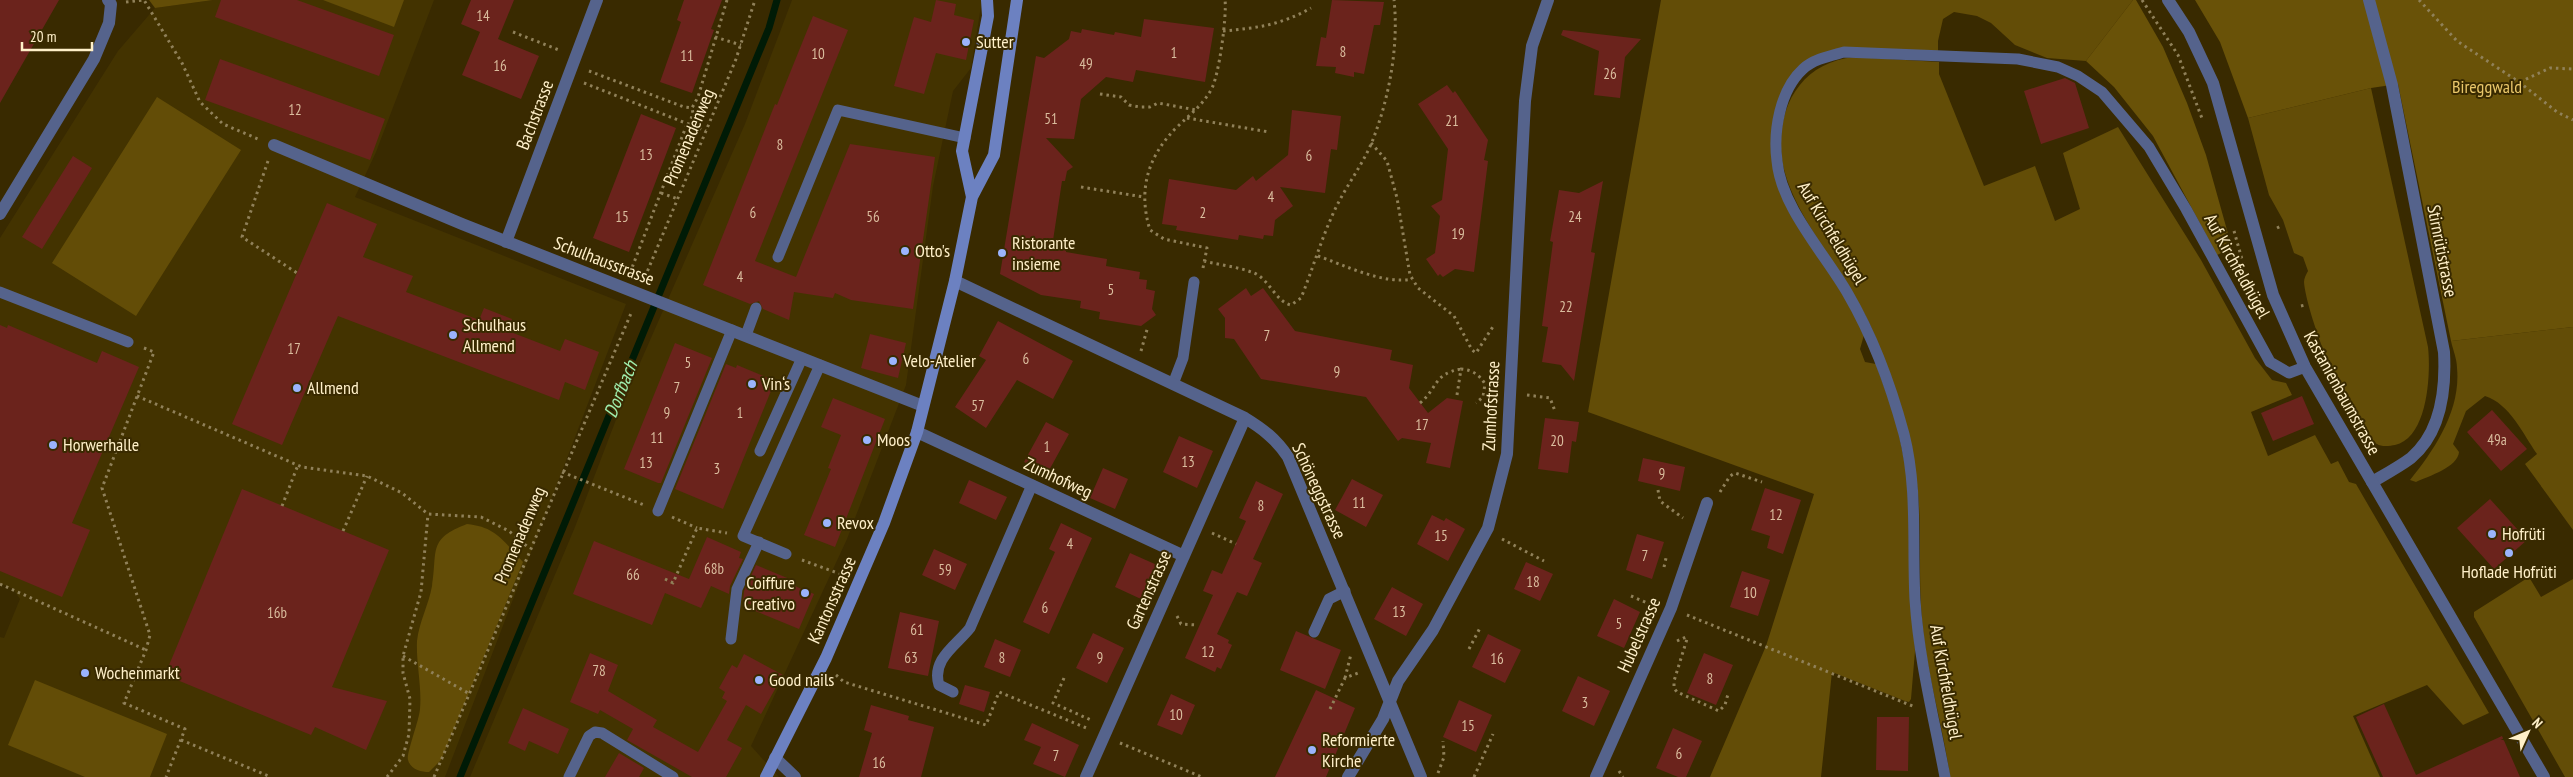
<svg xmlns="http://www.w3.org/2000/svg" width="2573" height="777" viewBox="0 0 2573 777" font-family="'PT Sans Narrow',sans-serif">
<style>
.built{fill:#433300}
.green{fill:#634d07}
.forest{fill:#695208}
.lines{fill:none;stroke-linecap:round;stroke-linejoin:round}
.stream{stroke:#001b06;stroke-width:7}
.building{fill:#6b231c}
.path{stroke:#908159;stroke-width:3;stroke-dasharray:2.5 4;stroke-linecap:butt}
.service{stroke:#55638c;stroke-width:11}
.minor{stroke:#55638c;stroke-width:12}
.tertiary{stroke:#55638c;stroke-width:12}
.secondary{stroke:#6c81c1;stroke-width:12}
.poi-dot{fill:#9bb4fd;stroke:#392a00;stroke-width:2}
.labels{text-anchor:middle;stroke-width:4;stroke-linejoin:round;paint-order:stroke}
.number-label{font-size:15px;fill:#dabd9e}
.poi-label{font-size:18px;fill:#fff0c9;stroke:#392a00;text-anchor:start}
.park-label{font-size:18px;fill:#eac76a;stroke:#392a00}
.street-label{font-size:18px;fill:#fff0c9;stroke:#392a00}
.water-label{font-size:19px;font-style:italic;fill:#9feead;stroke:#392a00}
</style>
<rect width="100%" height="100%" fill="#392a00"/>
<!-- built -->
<path class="built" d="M213,0H434L376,152L355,197L626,304L445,777H0V637L4,638L20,599L13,589L0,583V238L118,51L155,8Z
M792,0H982L971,68L953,91L933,186L906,385L847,539L751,746L779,777H470L575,527L622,404L745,124Z"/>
<!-- green -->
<path class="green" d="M149,0H213L155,8Z
M323,0H404L394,27Z
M1661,0H2133L2086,61L2047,58L2015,45L1991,23L1977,16L1954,12L1943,19L1938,41V53L1832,51L1790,81L1774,168L1848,300L1864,335L1860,349L1865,362L1876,364L1896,420L1907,474L1915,651L1911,699L1909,702L1905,701L1832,672L1821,777H1710L1766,646L1814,494L1588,412Z
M1854,57L1939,62V74L1984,186L2035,166L2055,221L2080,209L2063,153L2118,127L2201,260L2255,358L2272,380L2286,383L2292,395L2251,412L2268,456L2315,435L2331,464L2338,461L2349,482L2356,484L2489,713L2463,725L2427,685L2353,716L2380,777H1950C1943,724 1926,673 1922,620C1918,578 1922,535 1918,493C1916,467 1905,441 1898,416C1890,390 1885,362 1875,336C1852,277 1783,209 1781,149C1779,101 1805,62 1854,57Z
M2371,88L2428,347C2431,373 2428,438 2395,445C2390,446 2381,447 2377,444C2350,430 2306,313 2304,282C2304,278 2306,275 2308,271L2303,257L2294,253L2283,220L2269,195L2248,118Z
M157,97L241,150L136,316L52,263Z
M2573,327V530L2525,464L2537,454C2523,434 2510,404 2485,396L2466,411L2453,444L2459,452C2458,467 2429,476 2416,482L2410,480C2435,449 2461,410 2457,368C2457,359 2453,350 2451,341Z
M467,524C497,527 504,542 523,562L441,760L429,772C421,772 411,770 408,760C406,754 419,721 420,709C422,687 416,663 417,641C419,622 429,604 432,586C438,551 427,539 467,524Z
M2529,577L2541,597L2573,579V777H2565L2474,617V612Z
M35,680L167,734L150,777H85L8,745Z"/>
<!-- forest -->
<path class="forest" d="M2133,0H2136L2163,47L2187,103L2206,155L2232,248L2217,255L2153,136L2114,87L2086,61Z
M2195,0H2573V327L2451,341L2398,84L2371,88L2248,118L2220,42Z"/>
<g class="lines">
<!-- stream -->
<path class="stream" d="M460,777L769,28L777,0"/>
</g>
<!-- building -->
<path class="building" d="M0,0H59L0,103Z
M221,0H297L394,35L379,76L215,17Z
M471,0H514L498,39L539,56L521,99L462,75L480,32L461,24Z
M684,0H722L711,29L714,30L692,93L660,82L681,22L677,20Z
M936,0L956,4L954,15L974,20L966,60L936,53L924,94L894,86L914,17L931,22Z
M1332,0L1384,2L1380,25H1374L1364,74L1354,72V77L1335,73L1336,67L1316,66L1321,37L1326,38Z
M813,16L848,30L755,261L796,277L850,144L935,157L913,309L851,300L835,293L833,298L794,292L789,320L763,309L759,301L750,304L703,285L775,104L777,105Z
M1144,19L1214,28L1205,82L1136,70L1133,82L1106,77L1081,99L1074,139L1046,138L1073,167L1067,171L1065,181H1062L1052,247L1066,249V252L1107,259L1106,266L1140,272L1139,279L1147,280L1146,289L1155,291L1152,309L1156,315L1141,326L1099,319L1100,312L1080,308L1081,301L1041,295L1000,274L1036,56L1044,58L1069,39L1071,31L1081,33L1082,29L1114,35L1115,32L1141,37Z
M1563,30L1641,39L1625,57L1620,98L1594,95L1599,51L1561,35Z
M220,59L385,119L370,160L205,100Z
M2065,78L2075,83L2089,128L2041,144L2024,91Z
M1447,85L1453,93L1455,91L1488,140L1484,160L1488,161L1474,272L1455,269L1443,277L1440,274L1438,276L1426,259L1435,253L1440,216L1431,206L1442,200L1448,149L1418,104Z
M1292,110L1341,116L1337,150L1331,149L1325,193L1280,187L1293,206L1275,220L1273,236L1264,235L1263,239L1239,235L1238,240L1176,230L1177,226L1162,224L1169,179L1236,190L1253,176L1256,181L1288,155Z
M641,114L676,128L629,252L593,238Z
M73,156L92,168L42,249L22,237Z
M1603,181L1591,252L1595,253L1574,381L1561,365L1542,362L1548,327L1542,326L1553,242L1550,241L1559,190L1579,193Z
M327,203L377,224L363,257L413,276L406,292L479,320L484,308L512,319L508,331L560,351L565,339L599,352L585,390L565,382L559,400L338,316L282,445L232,424Z
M1246,288L1251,296L1263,288L1295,331L1392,350L1390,360L1413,365L1409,388L1428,413L1447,398L1463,401L1450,468L1426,463L1431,443L1402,438L1398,441L1366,397L1261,379L1234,339L1225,338V318L1218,309Z
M998,321L1073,361L1053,399L1017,380L986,428L955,407L986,360L979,356Z
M0,325L7,328L8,325L97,363L102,351L139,367L72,523L90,530L62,597L0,571Z
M870,334L906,343L898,378L861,368Z
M675,343L712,358L661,483H658L624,469Z
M726,364L736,368L737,365L775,381L723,509L675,489Z
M2302,396L2314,424L2273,441L2261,413Z
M833,398L885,419L835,547L804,535L831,469L828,468L841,435L821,427Z
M2492,410L2527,449L2501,471L2467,432Z
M1545,418L1579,422L1576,442L1572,441L1568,473L1538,469Z
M1046,422L1069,434L1047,474L1024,462Z
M1179,436L1213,451L1197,488L1163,472Z
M1643,458L1685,467L1680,491L1638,481Z
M1103,468L1128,479L1115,509L1090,498Z
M1352,479L1383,495L1366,527L1335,510Z
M969,480L1007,497L996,520L959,503Z
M1256,481L1283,494L1253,559L1262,563L1247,596L1237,592L1217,634L1229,640L1228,643L1232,645L1221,669L1217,667L1215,672L1185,658L1213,595L1203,591L1212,570L1222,574L1246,521L1239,518Z
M1765,488L1801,500L1783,554L1767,548L1770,536L1751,530Z
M242,489L389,550L332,687L387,701L366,750L315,727L311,735L165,675Z
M2490,499L2527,540L2494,569L2457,528Z
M1432,515L1444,521L1446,518L1465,529L1448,561L1417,544Z
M1061,523L1092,538L1049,634L1023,622L1055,552L1049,549Z
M1637,534L1664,542L1652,579L1626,570Z
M707,537L741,552L739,558L743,559L730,586L729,594L711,586L701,608L665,593L652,625L573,594L594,541L689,579Z
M934,549L967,564L955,590L922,575Z
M1130,553L1157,565L1141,599L1115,587Z
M1526,562L1553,574L1540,601L1514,589Z
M756,565L792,580L790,584L814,594L799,629L753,610L754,606L743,601L744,591Z
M1742,571L1770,580L1758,616L1730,607Z
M1392,587L1423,604L1406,636L1374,619Z
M1614,599L1640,612L1624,648L1597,636Z
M900,612L939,621L928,676L888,668Z
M1296,631L1341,650L1325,689L1280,670Z
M1093,633L1124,648L1107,683L1076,668Z
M1488,634L1521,650L1505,683L1472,667Z
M995,639L1021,650L1010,677L984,667Z
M590,653L618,665L608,691L657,720L653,727L698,752L727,701L722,698L725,692L719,688L732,665L737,668L744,654L783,675L761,714L746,705L727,740L742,748L726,777H692L627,740L633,729L600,710L598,714L570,702Z
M1704,653L1733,665L1716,705L1687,693Z
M1578,676L1610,691L1594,726L1562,711Z
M965,685L990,692L984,712L959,704Z
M1316,690L1355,708L1326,777H1275Z
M1171,694L1195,705L1182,735L1157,725Z
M1459,700L1492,715L1476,752L1443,737Z
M2384,704L2416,775L2502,736L2520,777H2383L2356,717Z
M871,705L909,716L908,720L934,727L921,777H859L872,733L864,730Z
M523,708L569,729L558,754L529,741L525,751L508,743Z
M1877,717H1909L1908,771L1876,770Z
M1032,723L1079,745L1065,777L1033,764L1041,747L1024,740Z
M1673,728L1702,741L1686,777H1678L1656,768Z
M619,753L644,768L639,777H605Z"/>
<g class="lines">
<!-- path -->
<path class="path" d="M2142,0L2178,55L2203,121
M2419,0L2457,41L2519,82L2557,112L2573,120
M126,2L144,0L182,63L200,102L223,124L258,139
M1223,31C1257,28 1281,25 1311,8
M513,32L559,50
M715,37L741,45
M589,71L684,107L692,108L698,97L727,0
M2520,82L2550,68L2573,69
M584,83L706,131
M1100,94L1121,97L1129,105L1140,107H1150L1158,103L1196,110
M1187,118L1269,132
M689,125L693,113L692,108
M1371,143L1387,161L1397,198L1410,275L1418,288L1454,316L1472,350L1476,353L1494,325
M268,161L242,237L297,273
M1081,187L1144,197
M661,193L678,199
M2277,228L2281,226
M2234,231L2243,263
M1318,256C1344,265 1384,285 1412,279
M1204,261C1220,265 1239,267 1254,273C1269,279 1276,302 1291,305L1301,298C1312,271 1320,243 1332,216C1343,190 1361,168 1372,142C1389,99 1399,46 1394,0
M1203,268L1207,248L1164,239L1150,230C1138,191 1147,158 1175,129C1188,116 1202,106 1211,90C1219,77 1227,15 1225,0
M630,273L687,124
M645,277L736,59L755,0
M2301,306L2305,305
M144,348L154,352L102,488L150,635L146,650L124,703L185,729L166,777
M1141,351L1148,326
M1457,395L1461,369C1472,370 1479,374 1485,384L1483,397L1476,403
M1527,395L1550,398L1555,411
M137,396L302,467L367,476L402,493L428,514L481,517L509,531L529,548
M1420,403C1438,388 1433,374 1461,369
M562,472L644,505
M1658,490L1660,501L1683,518
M1720,492L1730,476L1735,473L1762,482
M282,506L298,465
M672,517L697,528
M343,531L367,476
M1212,533L1236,544
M1502,539L1544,561
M802,560L843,575
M1664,567L1666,558
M665,579L673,583L697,528L727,533
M0,584L146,650
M1631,596L1652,605
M1687,615L1915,707
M1177,616L1181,624L1196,625
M1677,641L1686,637L1687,639L1674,681V688L1677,692L1719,711L1725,705L1728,694
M1469,649L1481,626
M403,656L468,693
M836,675L844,682L986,725L999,692L1089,729
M1064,678L1053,703L1093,721
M1345,678L1351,654
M1330,709L1345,678L1358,673
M181,740L271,777
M1120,743L1202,777
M1619,771L1623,777
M1438,773L1444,757L1443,741
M387,777L403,756L409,734L410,699L403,673V656L421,592L428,514
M434,777L632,311
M1474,777L1493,734"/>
<!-- service -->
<path class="service" d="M778,257L838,110L965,138
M0,292L128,342
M746,335L756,308
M1173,384L1183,358L1194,282
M760,451L802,358
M658,511L732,330
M786,554L743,536L820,365
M1314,632L1329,599L1345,591
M731,639L737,589L759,542
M953,692L939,685C931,659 957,645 970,628L1032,485
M569,777L589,736L595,732L602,733L673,777
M1945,777C1934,718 1919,661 1915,600C1912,545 1918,489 1904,434C1891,386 1873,337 1848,294C1825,254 1781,207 1777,161C1773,131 1780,90 1803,69C1814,59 1830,56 1844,52L2018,59L2058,67L2078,76L2102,92L2149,147L2186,209L2270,362L2289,373L2305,367"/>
<!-- minor -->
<path class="minor" d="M2369,0L2392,85L2444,352C2446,389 2442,432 2411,458C2399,467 2384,475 2372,482
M274,145L462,224L923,406
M0,214L94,59L109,23L111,4L108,0
M506,242L597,0
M955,281L1245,418C1263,429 1276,439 1288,457L1421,777
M917,432L1184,556
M775,758L795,777
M1086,777L1245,418
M1348,777L1383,719L1398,681L1433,630L1488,528L1507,454L1525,101L1532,46L1548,0
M1596,777L1671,608L1707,503"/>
<!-- tertiary -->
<path class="tertiary" d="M2168,0L2189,32L2213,83L2273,295L2305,367L2544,777"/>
<!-- secondary -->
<path class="secondary" d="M972,197L962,151L988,16L987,0
M766,777L826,658L884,523L917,432L955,281L972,197L994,155L1017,0"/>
</g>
<!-- markers -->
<g class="poi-dot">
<circle cx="966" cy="42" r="5"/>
<circle cx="905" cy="251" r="5"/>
<circle cx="1002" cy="253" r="5"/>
<circle cx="453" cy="335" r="5"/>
<circle cx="893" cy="361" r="5"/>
<circle cx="752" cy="384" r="5"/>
<circle cx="297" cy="388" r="5"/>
<circle cx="867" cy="440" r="5"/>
<circle cx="53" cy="445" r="5"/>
<circle cx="827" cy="523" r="5"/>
<circle cx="2492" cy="534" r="5"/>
<circle cx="2509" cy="553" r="5"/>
<circle cx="805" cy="593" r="5"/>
<circle cx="85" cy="673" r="5"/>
<circle cx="759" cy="680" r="5"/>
<circle cx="1312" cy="750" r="5"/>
</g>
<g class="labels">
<!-- number labels -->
<g class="number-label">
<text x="483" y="21">14</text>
<text x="1343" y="57">8</text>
<text x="1174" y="58">1</text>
<text x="818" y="59">10</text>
<text x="687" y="61">11</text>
<text x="1086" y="69">49</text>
<text x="500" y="71">16</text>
<text x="1610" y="79">26</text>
<text x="295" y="115">12</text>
<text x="1051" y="124">51</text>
<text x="1452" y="126">21</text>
<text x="780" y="150">8</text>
<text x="646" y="160">13</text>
<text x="1309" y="161">6</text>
<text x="1271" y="202">4</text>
<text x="753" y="218">6</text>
<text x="1203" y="218">2</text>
<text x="622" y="222">15</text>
<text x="873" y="222">56</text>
<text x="1575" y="222">24</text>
<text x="1458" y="239">19</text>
<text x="740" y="282">4</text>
<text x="1111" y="295">5</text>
<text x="1566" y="312">22</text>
<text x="1267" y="341">7</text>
<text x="294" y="354">17</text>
<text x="1026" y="364">6</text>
<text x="688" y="368">5</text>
<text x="1337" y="377">9</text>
<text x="677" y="393">7</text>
<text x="978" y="411">57</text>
<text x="667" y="418">9</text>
<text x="740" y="418">1</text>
<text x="1422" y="430">17</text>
<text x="657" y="443">11</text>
<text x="2497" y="445">49a</text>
<text x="1557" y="446">20</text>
<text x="1047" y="452">1</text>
<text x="1188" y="467">13</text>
<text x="646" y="468">13</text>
<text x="717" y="474">3</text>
<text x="1662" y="479">9</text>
<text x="1359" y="508">11</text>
<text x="1261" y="511">8</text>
<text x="1776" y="520">12</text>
<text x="1441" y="541">15</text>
<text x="1070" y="549">4</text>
<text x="1645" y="561">7</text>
<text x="714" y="574">68b</text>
<text x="945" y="575">59</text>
<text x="633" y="580">66</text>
<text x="1533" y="587">18</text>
<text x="1750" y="598">10</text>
<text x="1045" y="613">6</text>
<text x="1399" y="617">13</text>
<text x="277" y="618">16b</text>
<text x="1619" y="629">5</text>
<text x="917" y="635">61</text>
<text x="1208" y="657">12</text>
<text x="911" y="663">63</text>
<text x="1002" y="663">8</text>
<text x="1100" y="663">9</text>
<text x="1497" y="664">16</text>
<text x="599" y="676">78</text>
<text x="1710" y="684">8</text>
<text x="1585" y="708">3</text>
<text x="1176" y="720">10</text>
<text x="1468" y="731">15</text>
<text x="1679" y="759">6</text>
<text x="1056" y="761">7</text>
<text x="879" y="768">16</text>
</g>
<!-- poi labels -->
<g class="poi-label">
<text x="976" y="48">Sutter</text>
<text x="1012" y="249">Ristorante<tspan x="1012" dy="21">insieme</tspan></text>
<text x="915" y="257">Otto's</text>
<text x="463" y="331">Schulhaus<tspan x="463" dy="21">Allmend</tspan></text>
<text x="903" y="367">Velo-Atelier</text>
<text x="762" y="390">Vin‘s</text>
<text x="307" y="394">Allmend</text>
<text x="877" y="446">Moos</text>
<text x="63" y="451">Horwerhalle</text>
<text x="837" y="529">Revox</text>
<text x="2502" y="540">Hofrüti</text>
<text x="2509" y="578" text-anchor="middle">Hoflade Hofrüti</text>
<text x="795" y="589" text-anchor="end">Coiffure<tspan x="795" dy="21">Creativo</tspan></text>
<text x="95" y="679">Wochenmarkt</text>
<text x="769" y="686">Good nails</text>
<text x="1322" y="746">Reformierte<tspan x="1322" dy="21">Kirche</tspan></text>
</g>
<!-- park labels -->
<g class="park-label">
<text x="2487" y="93">Bireggwald</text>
</g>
<!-- street labels -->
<g class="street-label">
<text transform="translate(535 115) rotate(-69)" y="6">Bachstrasse</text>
<text transform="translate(689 137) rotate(-67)" y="6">Promenadenweg</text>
<text transform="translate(1832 233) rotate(59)" y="6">Auf Kirchfeldhügel</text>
<text transform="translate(2442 251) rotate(79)" y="6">Stirnrütistrasse</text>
<text transform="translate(604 261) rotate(21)" y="6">Schulhausstrasse</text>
<text transform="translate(2237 266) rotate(61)" y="6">Auf Kirchfeldhügel</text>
<text transform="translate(2342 393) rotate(61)" y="6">Kastanienbaumstrasse</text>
<text transform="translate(1491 406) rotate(-87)" y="6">Zumhofstrasse</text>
<text transform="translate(1058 478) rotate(25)" y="6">Zumhofweg</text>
<text transform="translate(1319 491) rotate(65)" y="6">Schöneggstrasse</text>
<text transform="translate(520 535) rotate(-67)" y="6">Promenadenweg</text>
<text transform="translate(1149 590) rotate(-66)" y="6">Gartenstrasse</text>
<text transform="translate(832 600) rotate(-66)" y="6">Kantonsstrasse</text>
<text transform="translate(1639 635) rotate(-66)" y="6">Hubelstrasse</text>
<text transform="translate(1946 682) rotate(80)" y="6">Auf Kirchfeldhügel</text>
</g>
<!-- water labels -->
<g class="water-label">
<text transform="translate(620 389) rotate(-68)" y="7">Dorfbach</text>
</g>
</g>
<!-- north arrow -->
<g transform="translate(2528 732) rotate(46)" stroke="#392a00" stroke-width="4" paint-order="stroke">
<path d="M0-4L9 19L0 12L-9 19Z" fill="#fff0c9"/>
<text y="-8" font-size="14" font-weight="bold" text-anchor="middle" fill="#fff0c9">N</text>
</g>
<!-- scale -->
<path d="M22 42v8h70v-8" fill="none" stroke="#fff0c9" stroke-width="2.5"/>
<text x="30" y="42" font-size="15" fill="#fff0c9" stroke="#392a00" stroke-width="4" paint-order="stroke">20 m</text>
</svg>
